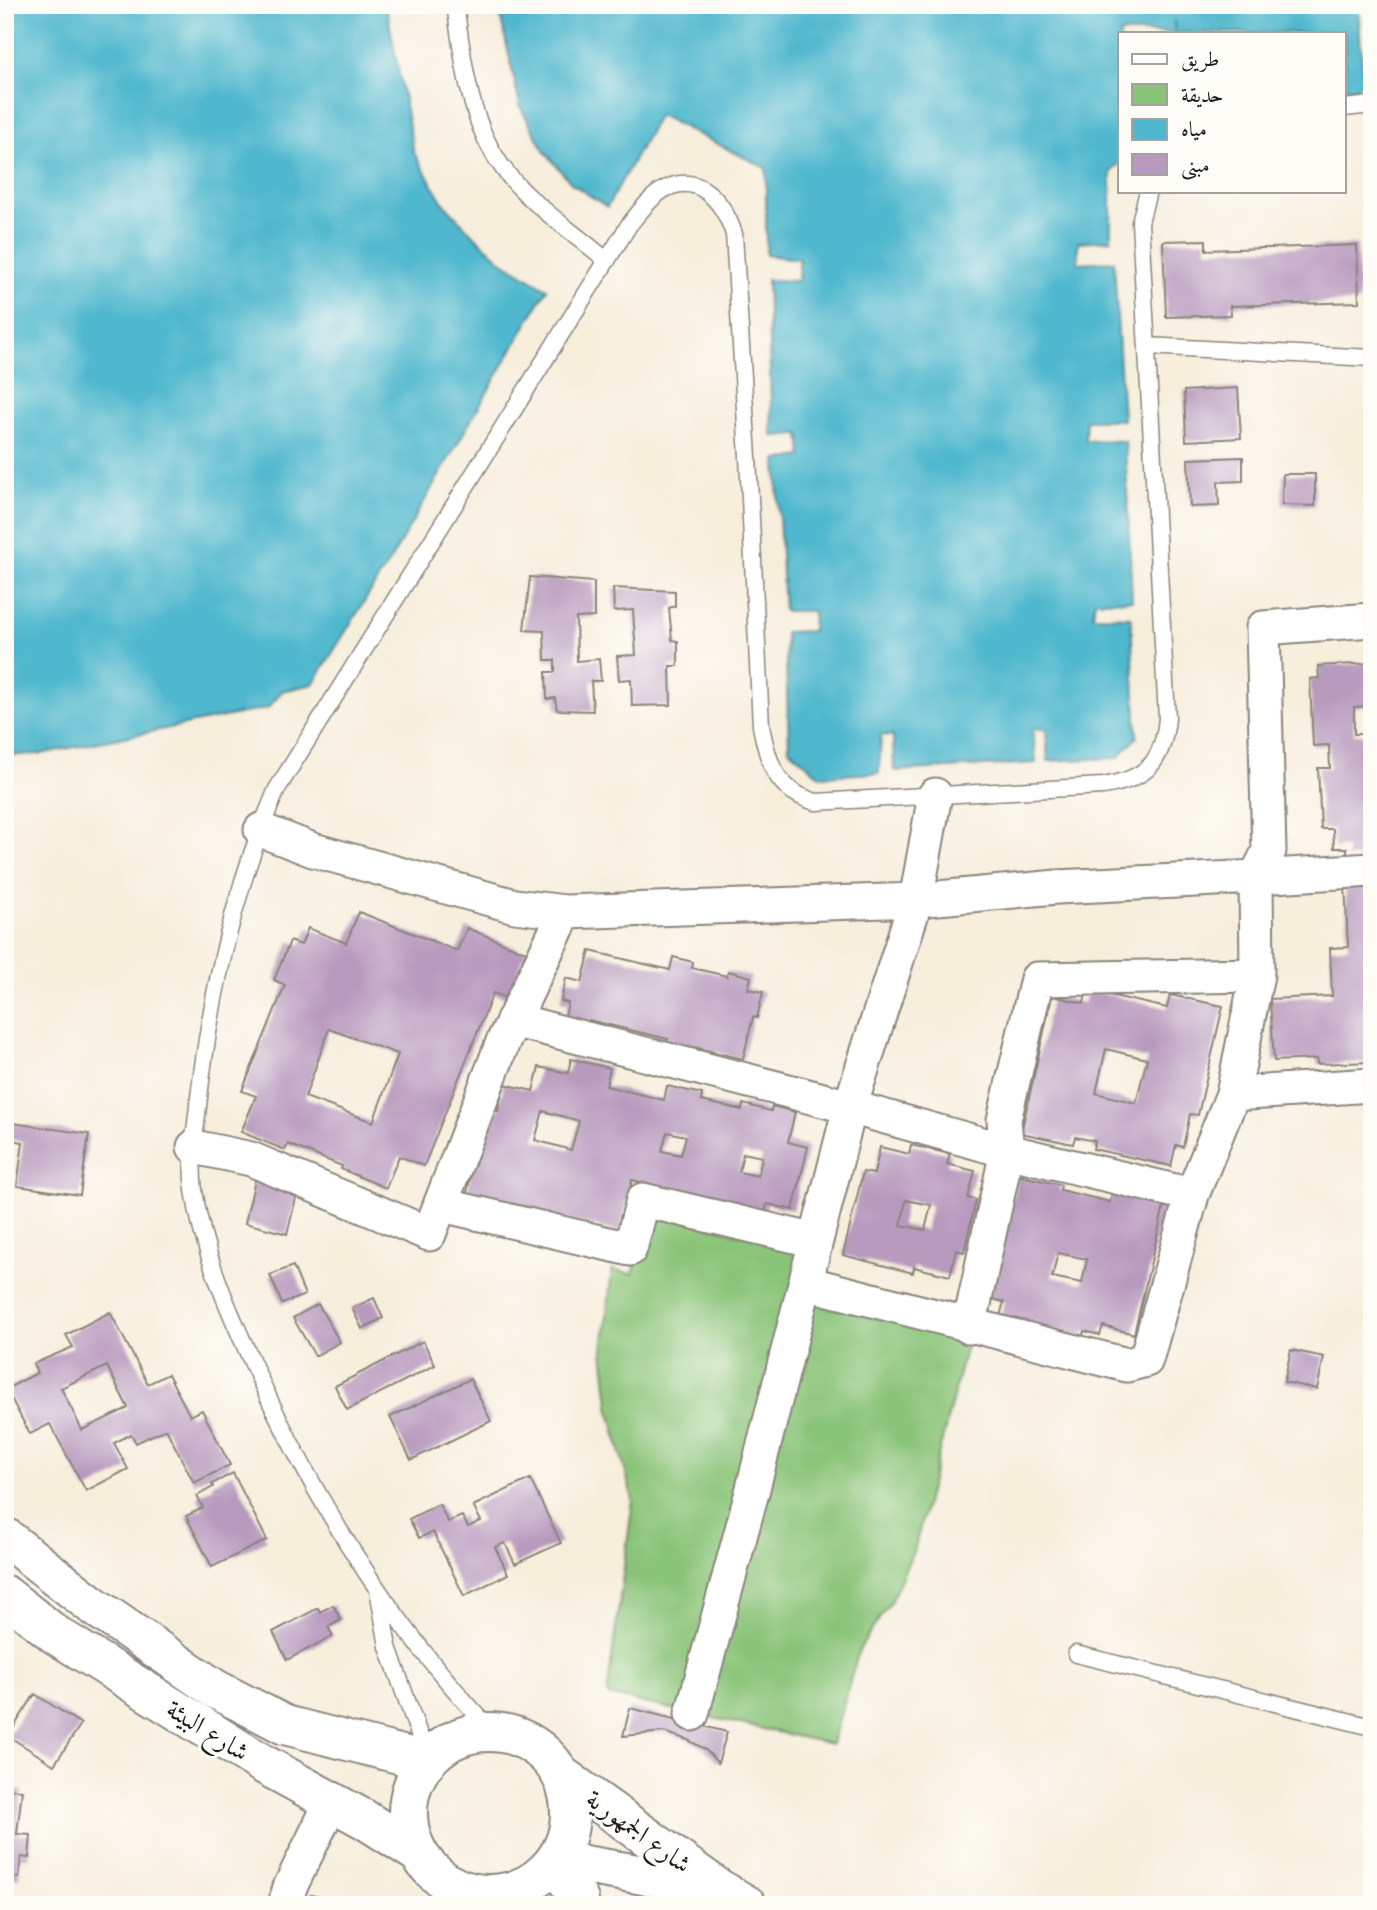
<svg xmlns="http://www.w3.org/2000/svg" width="1377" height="1910" viewBox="0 0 1377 1910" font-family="Cardo,Amiri,serif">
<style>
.green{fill:#8ac478;stroke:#53704a;stroke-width:2}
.water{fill:#50b8ce;stroke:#366a75;stroke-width:2}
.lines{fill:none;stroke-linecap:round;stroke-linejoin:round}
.ferry{stroke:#33626c;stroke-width:2;stroke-dasharray:9 7;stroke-linecap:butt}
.building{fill:#b89abe;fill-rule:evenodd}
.lane-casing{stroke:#8a857c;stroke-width:19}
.street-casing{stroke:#8a857c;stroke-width:37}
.secondary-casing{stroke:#8a857c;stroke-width:42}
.lane{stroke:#fff;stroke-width:16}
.street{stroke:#fff;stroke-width:33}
.secondary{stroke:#fff;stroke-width:38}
.labels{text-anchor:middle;stroke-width:6;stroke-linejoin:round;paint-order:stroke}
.street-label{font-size:26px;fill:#1c1c1c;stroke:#fdfcf7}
</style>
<rect width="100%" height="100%" fill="#fdfcf7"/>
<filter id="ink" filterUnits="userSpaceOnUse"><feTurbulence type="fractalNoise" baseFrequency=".0143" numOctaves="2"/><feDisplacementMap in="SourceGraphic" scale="14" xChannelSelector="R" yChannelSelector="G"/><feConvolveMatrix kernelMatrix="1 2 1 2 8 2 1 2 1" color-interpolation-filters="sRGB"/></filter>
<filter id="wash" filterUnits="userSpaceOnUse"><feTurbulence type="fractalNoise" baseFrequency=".00686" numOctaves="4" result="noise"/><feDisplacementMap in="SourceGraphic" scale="28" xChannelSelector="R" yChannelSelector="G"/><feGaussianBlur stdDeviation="1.57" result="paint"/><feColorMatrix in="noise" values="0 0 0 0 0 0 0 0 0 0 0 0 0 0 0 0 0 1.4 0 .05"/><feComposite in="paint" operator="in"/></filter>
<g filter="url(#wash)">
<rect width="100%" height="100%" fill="#f7eedc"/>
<!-- green -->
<path class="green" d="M650,1212L806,1250L795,1299L968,1338L915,1547L892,1599L859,1650L832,1744L607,1695L633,1500L610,1412L603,1351L612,1270L633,1274Z"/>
<!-- water -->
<path class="water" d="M5,5H386L414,153L442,201L466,228L503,262L547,289L392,557L313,684L282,691L268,708L40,754L5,756Z
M498,5H1358L1363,80L1356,88H1344V33H1120V162L1111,172V240L1078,242V263L1114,261L1123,420H1086L1085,440L1125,441L1132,600L1095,601L1093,616L1131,617L1137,737L1118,758L1048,761L1046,729H1033L1036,763L894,771L893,736L881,735L879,773L820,776L789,749L785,632L812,631L813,611H784L776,460L802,456L800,434L772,436L767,280L798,281L799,259L766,255V168L659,115L607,207L571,183L544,151L520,106Z"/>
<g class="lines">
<!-- ferry -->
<path class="ferry" d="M1172,5L1175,33"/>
</g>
<g id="blocks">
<!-- building -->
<path class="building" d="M1206,240V250L1357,245L1359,302L1230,306L1231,315L1166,317L1163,241Z
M1238,388L1241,438L1186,441L1184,391Z
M1243,457V481L1218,482L1219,506L1190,507L1188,459Z
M1283,474H1315V506L1282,505Z
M530,577L594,582V617L576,618L577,661L599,659L601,681H591L593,711L557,710L555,698L547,699L546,672H555V660H545L544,631L524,630Z
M613,588L675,591V606L669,608L672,640L678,641V666H670L671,705L632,706L631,679L619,680L617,656L636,655L633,610L614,611Z
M1372,663V706L1354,707V734H1372V796H1368V812H1372V856L1347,858V848H1334L1333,829H1321L1318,768H1330L1329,745L1313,746L1310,679L1319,678L1318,666Z
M1372,880V1062L1317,1064V1059L1274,1061L1270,999L1332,996L1330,948L1348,947L1345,882Z
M359,912L457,951L467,928L526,952L507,998L493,993L424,1166L399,1156L386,1188L341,1169L342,1166L288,1144L285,1150L241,1132L256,1096L242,1091L285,985L274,980L290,941L301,945L308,928L346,943ZM329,1029L398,1054L373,1122L305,1097Z
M590,951L670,970L673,957L693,962L692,968L727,976L728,971L751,977L748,989L763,992L757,1018L753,1017L743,1059L689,1046L688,1053L665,1047L668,1039L589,1020L588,1027L564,1021L568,1003L561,1001L566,978L582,982Z
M1087,990L1167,1008L1170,995L1223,1006L1198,1115L1190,1114L1183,1147L1176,1145L1171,1166L1093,1149L1095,1141L1075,1137L1073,1144L1021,1133L1052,996L1084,1003ZM1106,1049L1147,1059L1136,1103L1096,1093Z
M571,1059L610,1068L606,1086L664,1100L667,1086L702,1094L701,1101L742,1110L743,1104L771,1111L772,1106L795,1112L788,1142L808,1147L793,1210L767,1204L764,1216L741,1211L743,1206L632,1180L620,1232L466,1196L487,1108L498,1111L504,1084L533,1091L539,1067L568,1073ZM543,1111L579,1121L571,1150L535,1140ZM667,1132L686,1136L681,1155L662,1151ZM743,1153L762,1157L758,1176L739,1172Z
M5,1122L89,1134L80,1195L17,1186L23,1142L5,1139Z
M911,1145L950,1154L947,1164L975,1171L968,1198L976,1200L964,1252L956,1250L950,1276L914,1267L913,1273L843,1255L863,1172L874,1174L880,1147L909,1154ZM906,1200L931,1205L925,1230L901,1225Z
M1018,1175L1061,1185L1060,1190L1110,1202L1113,1190L1165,1202L1134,1334L1103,1326L1100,1335L1084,1331L1082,1339L1034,1328V1324L1000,1316L1004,1302L989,1298ZM1058,1253L1087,1259L1082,1283L1052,1277Z
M256,1176L299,1186L287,1234L245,1223Z
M293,1266L305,1295L282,1304L270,1275Z
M374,1298L383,1318L362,1329L352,1308Z
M318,1304L340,1342L315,1356L293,1318Z
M110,1312L148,1384L168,1374L190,1416L202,1410L230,1465L194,1483L166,1429L136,1443L131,1434L114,1443L128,1469L86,1491L50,1424L30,1434L6,1389L37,1373L33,1364L73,1347L66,1335ZM107,1366L128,1408L82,1430L61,1388Z
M423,1341L435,1365L347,1410L335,1386Z
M1291,1350L1324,1357L1317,1389L1284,1382Z
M470,1379L491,1421L411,1460L390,1417Z
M233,1473L267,1540L212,1567L186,1516L203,1508L197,1496L213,1487L212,1484Z
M530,1479L561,1543L515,1564L505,1543L495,1547L508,1574L464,1596L433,1532L419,1538L409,1519L439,1504L448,1522L462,1516L468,1527L481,1521L473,1506Z
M333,1605L341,1620L328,1627L333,1636L287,1660L273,1632L318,1608L320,1612Z
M35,1694L81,1724L54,1765L8,1736Z
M630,1708L727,1732L718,1763L705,1749L688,1740L664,1732L623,1736Z
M5,1789L22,1790L17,1834L31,1835L29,1858L21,1857L19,1878L5,1877Z
M311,1895L343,1902L342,1905H297Z"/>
</g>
</g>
<g filter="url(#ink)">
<use href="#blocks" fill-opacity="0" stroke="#8a857c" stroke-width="2"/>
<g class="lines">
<defs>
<path id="lane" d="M455,5C466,75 470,141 524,192C549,217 580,237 607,261
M1344,108L1372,105
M1147,346L1372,358
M379,1595L388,1647L427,1757
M1076,1654L1372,1727
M492,1731C389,1623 309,1492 249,1355C225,1302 202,1248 194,1190C190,1163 195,1133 198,1106C210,998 234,888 277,789L629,225C638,214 648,200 660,192C697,168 723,201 734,234L748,457L761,726C768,763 776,791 816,802L1103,786C1148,779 1163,761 1167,718L1140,222L1148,191"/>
<path id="street" d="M261,830L313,850L515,906L565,912L916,900L1057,887L1256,877L1269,851L1263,628L1372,620
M513,1020L850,1107L1007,1151L1192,1195
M1233,1094L1372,1085
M194,1147L251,1159L429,1234L503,1042L565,912
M442,1205L630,1249L643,1200L816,1241
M806,1283L1127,1365L1146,1360L1192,1195L1233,1094L1257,975L1256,877L1372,870
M969,1327L1007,1151L1004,1120L1037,979L1257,975
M692,1714L751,1496L850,1107L916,900L935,795
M285,1905L290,1887L332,1801"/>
<path id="secondary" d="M5,1537L91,1604L215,1689L285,1725L426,1761
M5,1595L56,1635L263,1764L364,1819L419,1854
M408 1813a81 81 0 1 1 162 0a81 81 0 1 1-162 0Z
M561,1775L718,1888L747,1905
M555,1860L708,1886
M555,1860L579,1900V1905"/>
</defs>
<!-- lane casing -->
<use href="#lane" class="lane-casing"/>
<!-- street casing -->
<use href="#street" class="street-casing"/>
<!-- secondary casing -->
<use href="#secondary" class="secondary-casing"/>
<!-- lane -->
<use href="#lane" class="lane"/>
<!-- street -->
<use href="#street" class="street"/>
<!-- secondary -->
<use href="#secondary" class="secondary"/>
</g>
</g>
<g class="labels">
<!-- street labels -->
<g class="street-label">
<text transform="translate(208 1730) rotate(32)" y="9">شارع البيئة</text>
<text transform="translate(639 1831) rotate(36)" y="9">شارع الجمهورية</text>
</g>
</g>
<!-- margin -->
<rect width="1377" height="1910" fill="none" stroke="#fdfcf7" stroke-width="28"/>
<!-- legend -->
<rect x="1118" y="32" width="228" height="161" fill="#fdfcf7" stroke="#a3a29f" stroke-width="2"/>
<rect x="1132" y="54" width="35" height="10" fill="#ffffff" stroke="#a3a29f" stroke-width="2"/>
<text x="1181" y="66" font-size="21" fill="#1c1c1c">طريق</text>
<rect x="1132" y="84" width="35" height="21" fill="#8ac478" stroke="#a3a29f" stroke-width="2"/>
<text x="1181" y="102" font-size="21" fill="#1c1c1c">حديقة</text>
<rect x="1132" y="119" width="35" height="21" fill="#50b8ce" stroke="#a3a29f" stroke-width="2"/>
<text x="1181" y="136" font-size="21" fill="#1c1c1c">مياه</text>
<rect x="1132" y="154" width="35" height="21" fill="#b89abe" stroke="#a3a29f" stroke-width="2"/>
<text x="1181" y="172" font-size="21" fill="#1c1c1c">مبنى</text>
</svg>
